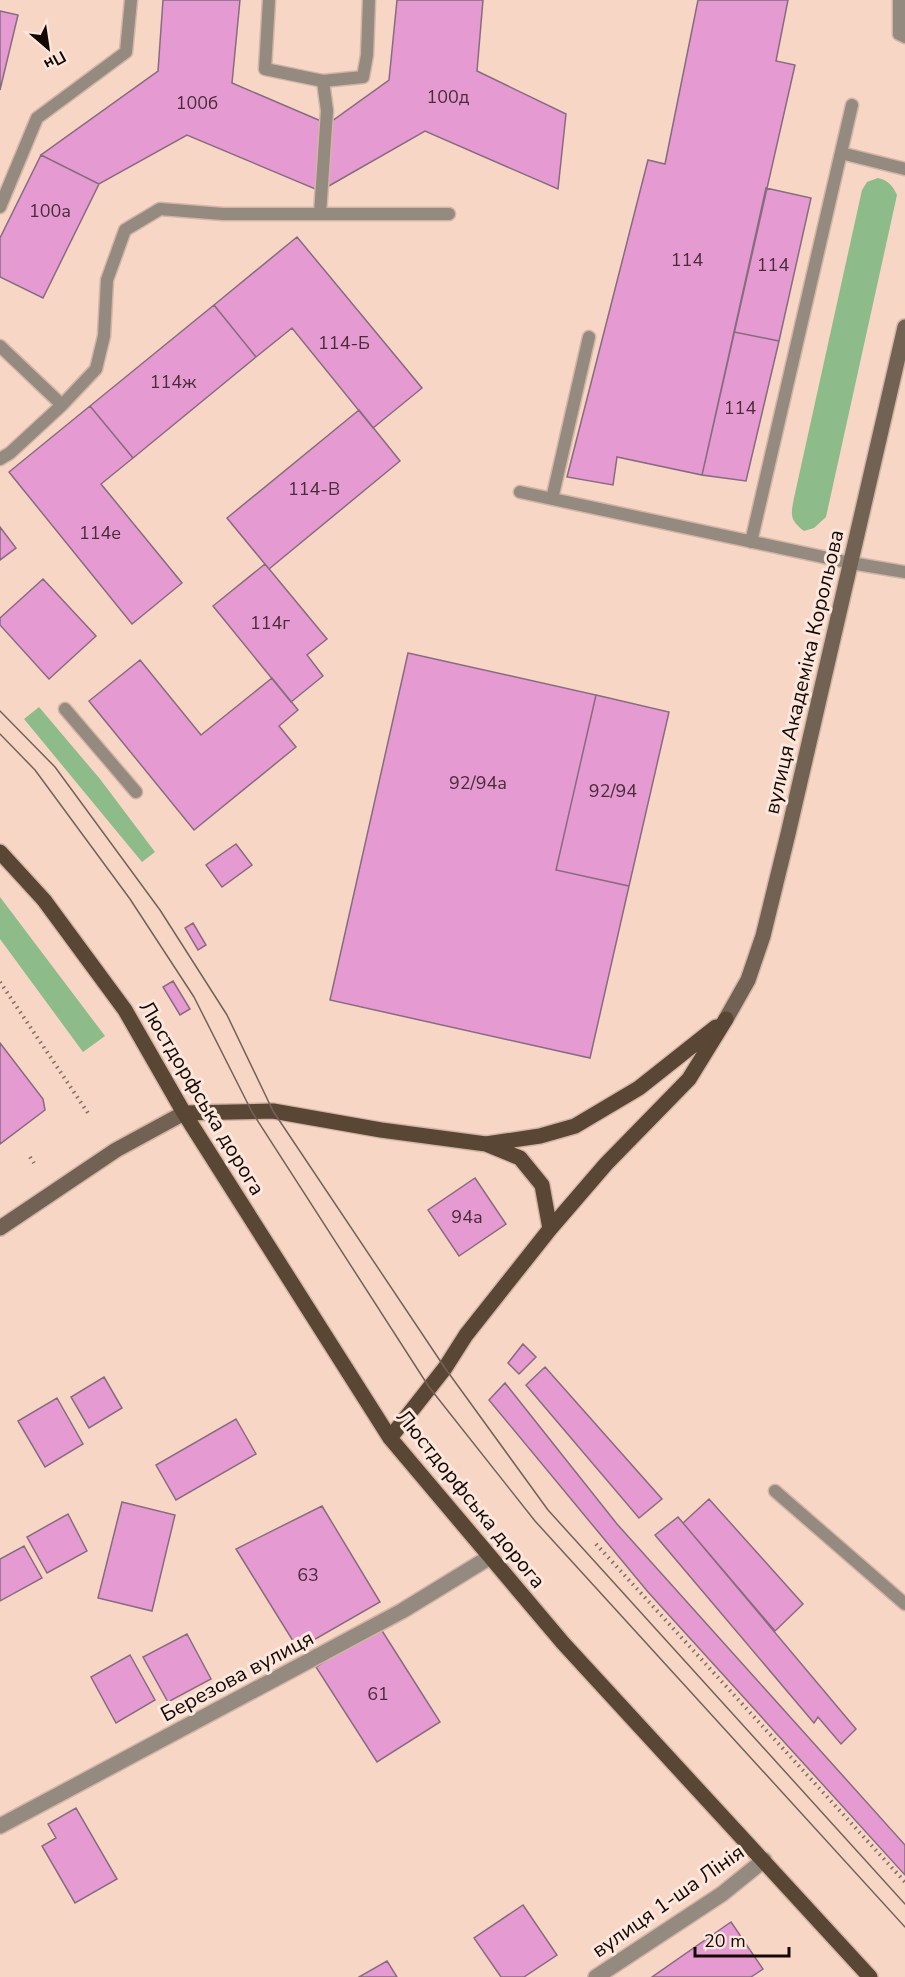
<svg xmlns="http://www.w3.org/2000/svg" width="905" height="1977" viewBox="0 0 905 1977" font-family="'Nunito Sans',sans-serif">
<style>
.green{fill:#8dbb89}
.building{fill:#e69ad2;stroke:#876c7f;stroke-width:1.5}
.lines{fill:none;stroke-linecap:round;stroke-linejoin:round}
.service-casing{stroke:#d3b5a6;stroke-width:15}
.minor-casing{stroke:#d3b5a6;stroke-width:18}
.secondary-casing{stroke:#d3b5a6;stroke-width:18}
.primary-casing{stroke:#d3b5a6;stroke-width:18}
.path{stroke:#826d62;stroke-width:4;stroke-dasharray:1.5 4.5;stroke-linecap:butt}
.service{stroke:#958a80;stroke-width:12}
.minor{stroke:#958a80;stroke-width:15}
.secondary{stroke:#726254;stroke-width:15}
.primary{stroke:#594635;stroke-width:15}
.tram{stroke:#766158;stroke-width:1.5}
.labels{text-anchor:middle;stroke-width:6;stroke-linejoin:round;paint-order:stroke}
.number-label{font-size:18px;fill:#482c38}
.street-label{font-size:21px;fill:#130804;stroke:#fbe7dc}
</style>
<rect width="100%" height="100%" fill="#f7d6c5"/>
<!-- green -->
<path class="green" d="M878,178C888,180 893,186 897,195L826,517L814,528L804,531C789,520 791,514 794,498L862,190L867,182Z
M39,707L100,779L155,852L142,862L24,719Z
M0,897L105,1036L83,1052L0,939Z"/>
<!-- building -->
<path class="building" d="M163,0H240L232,83L328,124L320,191L187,135L99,184L41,155L158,71Z
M397,0H483L477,71L566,114L558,189L425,131L320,191L328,124L389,80Z
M698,0H788L776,61L795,65L702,475L617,457L613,485L567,477L648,160L665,164Z
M0,11L18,15L0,90Z
M41,155L99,184L43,298L0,277V238Z
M766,188L811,198L779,341L734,332Z
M297,237L422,388L373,428L292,328L256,357L214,305Z
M214,305L256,357L133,458L90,406Z
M734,332L779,341L746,481L702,475Z
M90,406L133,458L101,484L182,583L132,624L9,472Z
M359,410L400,461L269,569L227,518Z
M0,527L16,548L0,560Z
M265,564L327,639L307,655L323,676L291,702L213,606Z
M43,579L96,636L49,679L0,625V618Z
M408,653L596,695L556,870L629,886L590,1058L330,1000Z
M140,660L201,735L272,678L298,710L279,726L296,747L194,830L89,701Z
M596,695L669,712L629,886L556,870Z
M236,844L252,865L222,887L206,865Z
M193,923L206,945L198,950L185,928Z
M173,981L190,1009L180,1015L163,987Z
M0,1043L43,1099L45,1110L0,1144Z
M475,1178L506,1224L459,1256L428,1210Z
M523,1344L536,1357L519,1374L508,1363Z
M545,1367L662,1499L639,1518L526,1385Z
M104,1377L122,1408L89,1428L71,1397Z
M505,1383L617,1524L905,1845V1875L648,1592L489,1400Z
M57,1398L83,1444L45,1467L18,1421Z
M236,1419L256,1454L176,1500L156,1465Z
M709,1499L803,1604L775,1631L683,1523Z
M122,1502L175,1515L152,1611L98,1598Z
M322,1506L380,1602L298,1649L236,1549Z
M68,1514L87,1551L47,1573L27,1537Z
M678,1517L856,1729L841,1744L818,1717L814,1723L655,1535Z
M24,1546L42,1578L0,1601V1559Z
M379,1626L440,1722L377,1762L316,1667Z
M187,1634L211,1679L168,1702L143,1657Z
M130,1655L155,1700L116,1723L91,1677Z
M76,1808L117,1879L75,1903L42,1846L56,1838L48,1824Z
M523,1905L557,1955L524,1977H501L474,1938Z
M731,1922L763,1969L751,1977H652Z
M387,1961L397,1977H359Z"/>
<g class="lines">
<defs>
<path id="service" d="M269,0L265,69L323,81L363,77L367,55L369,0
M899,0V34L905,37
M841,153L905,169
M0,207L37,118L126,52L131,0
M320,214L327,111L323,81
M0,346L62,405L10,453L0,459
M62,405L96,369L104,336L107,280L125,230L160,209L223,214H449
M520,492L851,563L905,572
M552,499L589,337
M751,542L852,105
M65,709L136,792
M775,1491L905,1604"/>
<path id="minor" d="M0,1826L402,1611L490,1557
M596,1977L722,1894L764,1860"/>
<path id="secondary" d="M726,1019L748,980L763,936L788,834L905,327
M0,1228L116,1150L184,1113"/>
<path id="primary" d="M0,852L44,900L125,1010L184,1113L390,1438L563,1643L870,1977
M184,1113L273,1111L381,1130L486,1144L520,1158L542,1185L550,1229
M486,1144L540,1136L575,1126L639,1088L716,1027
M390,1438L445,1368L466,1335L550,1229L606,1164L689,1079L726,1019"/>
</defs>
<!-- service casing -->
<use href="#service" class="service-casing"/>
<!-- minor casing -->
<use href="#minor" class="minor-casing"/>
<!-- secondary casing -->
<use href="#secondary" class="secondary-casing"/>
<!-- primary casing -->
<use href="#primary" class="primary-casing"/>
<!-- path -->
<path class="path" d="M0,982L90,1116
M30,1157L34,1163
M596,1544L905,1882"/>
<!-- service -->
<use href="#service" class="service"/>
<!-- minor -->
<use href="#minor" class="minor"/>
<!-- secondary -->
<use href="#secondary" class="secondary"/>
<!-- primary -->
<use href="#primary" class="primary"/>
<!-- tram -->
<path class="tram" d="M0,711L55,767L160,910L227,1015L273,1111L445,1368L548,1510L905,1904
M0,734L35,770L130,899L194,997L252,1112L429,1387L535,1521L905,1927"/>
</g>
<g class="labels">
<!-- number labels -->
<g class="number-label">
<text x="448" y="103">100д</text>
<text x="197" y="109">100б</text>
<text x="50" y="217">100а</text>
<text x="687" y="266">114</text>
<text x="773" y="271">114</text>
<text x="344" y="349">114-Б</text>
<text x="173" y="388">114ж</text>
<text x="740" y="414">114</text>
<text x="314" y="495">114-В</text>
<text x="100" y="539">114е</text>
<text x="270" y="629">114г</text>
<text x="478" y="789">92/94а</text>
<text x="613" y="797">92/94</text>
<text x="467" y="1223">94а</text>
<text x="308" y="1581">63</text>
<text x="378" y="1700">61</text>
</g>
<!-- street labels -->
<g class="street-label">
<text transform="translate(804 672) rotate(-77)" y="7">вулиця Академіка Корольова</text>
<text transform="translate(202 1098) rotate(59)" y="7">Люстдорфська дорога</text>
<text transform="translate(471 1499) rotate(51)" y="7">Люстдорфська дорога</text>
<text transform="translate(237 1676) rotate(-28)" y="7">Березова вулиця</text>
<text transform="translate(668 1901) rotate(-35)" y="7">вулиця 1-ша Лінія</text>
</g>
</g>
<!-- north arrow -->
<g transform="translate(48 48) rotate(151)" stroke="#fbe7dc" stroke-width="4.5" paint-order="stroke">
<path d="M0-4.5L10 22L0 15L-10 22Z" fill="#130804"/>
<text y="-9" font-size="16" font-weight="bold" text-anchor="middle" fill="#130804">Пн</text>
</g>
<!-- scale -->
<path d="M695 1947v9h94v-9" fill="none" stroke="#130804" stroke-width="3"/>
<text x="704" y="1947" font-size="18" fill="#130804" stroke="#fbe7dc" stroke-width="4.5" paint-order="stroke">20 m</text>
</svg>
